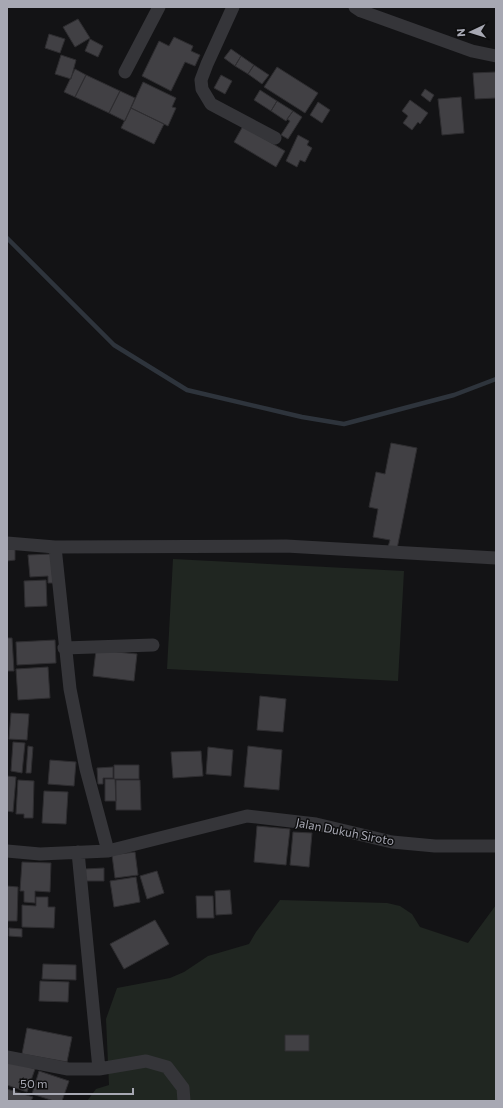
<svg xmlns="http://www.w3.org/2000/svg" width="503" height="1108" viewBox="0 0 503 1108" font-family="Commissioner,sans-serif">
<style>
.green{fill:#202621}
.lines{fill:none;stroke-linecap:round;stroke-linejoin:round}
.stream{stroke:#2e343c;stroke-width:4.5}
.building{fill:#414044;stroke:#2e2d30}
.street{stroke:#353539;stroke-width:13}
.labels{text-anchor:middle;stroke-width:3;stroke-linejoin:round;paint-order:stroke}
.street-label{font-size:12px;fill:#a7a8b3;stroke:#0e0e0f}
</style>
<rect width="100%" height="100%" fill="#131315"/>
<!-- green -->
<path class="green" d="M173,559L404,571L398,681L167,669Z
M280,900L387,903L400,906L412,914L420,927L468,943L496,905V1101H87L96,1089L109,1085L106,1019L117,988L170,978L184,972L208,956L249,944L256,932Z"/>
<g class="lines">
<!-- stream -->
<path class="stream" d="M7,238L114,345L187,390L302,417L344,424L454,395L496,379"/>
</g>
<!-- building -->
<path class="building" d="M78,19L90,38L75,47L63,27Z
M49,34L65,39L60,53L45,48Z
M174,37L193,46L191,51L200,55L195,66L185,62L171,91L142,76L159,41L169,46Z
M90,39L103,46L98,57L85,51Z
M231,49L241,56L235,66L224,58Z
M61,55L76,60L71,79L55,74Z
M241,56L254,65L248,74L235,66Z
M254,65L269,75L262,84L248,74Z
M277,67L318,93L305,113L264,87Z
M75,69L86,75L75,97L64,92Z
M496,72V98L475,99L473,73Z
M86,75L120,91L109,113L75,97Z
M221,75L232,81L225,94L214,88Z
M143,82L176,98L172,107L176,108L168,126L131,108Z
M425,89L434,95L430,102L421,95Z
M260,90L277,101L271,111L254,100Z
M120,91L135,98L125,121L109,113Z
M461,97L464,133L442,135L438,99Z
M410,100L428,113L420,124L418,122L412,130L403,123L408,116L402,111Z
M277,101L293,111L286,121L271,111Z
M318,102L330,110L322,123L310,115Z
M131,108L164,124L154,144L121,128Z
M293,111L302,117L288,139L281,135L290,121L287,119Z
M243,126L285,151L276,167L234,142Z
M298,135L309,141L307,145L312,148L305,162L300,160L297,167L286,161Z
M391,443L417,448L397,549L388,547L390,540L373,537L378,509L369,507L376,472L385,474Z
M7,549H15V560L7,561Z
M51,554L53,583H48V576L30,577L28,555Z
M46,580L47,606L25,607L24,581Z
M7,638H12L14,671H7Z
M55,640L56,663L17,665L16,642Z
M96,650L137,654L134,681L93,676Z
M48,667L50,698L18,700L16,669Z
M260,696L286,699L283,732L257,730Z
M11,713L29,714L27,740L9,739Z
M13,742L25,743L22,773L11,771Z
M28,746L33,747L31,773H26Z
M248,746L282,750L279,790L244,787Z
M208,747L233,750L231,776L206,774Z
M201,751L203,776L173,778L171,752Z
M50,760L76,762L74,786L48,784Z
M114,765H139V779H114Z
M113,767V778H103V784H98L97,768Z
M7,776L16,777L13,812L7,811Z
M105,779H115L116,801H105Z
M18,780L34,781L33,818H24V814H16Z
M116,780H140L141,810H116Z
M44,791L68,792L66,824L42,823Z
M257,826L290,829L286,865L254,862Z
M293,832L312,833L309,867L290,865Z
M135,852L138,875L115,878L112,855Z
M22,862L51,863L50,892L35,891V903L24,902V891H20Z
M104,868V881H85V869Z
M157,871L164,893L147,899L140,876Z
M136,877L140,902L114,907L110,881Z
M7,886L18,887L17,921H7Z
M230,890L232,914L216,915L215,891Z
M196,896H213L214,918H197Z
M36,897H48V907H55L54,928L22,927V905L36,906Z
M155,920L169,944L124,969L110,944Z
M9,928L22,929V937L9,936Z
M43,964L76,965V980L42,979Z
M40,981L69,982L68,1002L39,1001Z
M27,1028L72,1037L67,1062L22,1054Z
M285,1035H309V1051H285Z
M7,1060L35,1069L27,1092L7,1085Z
M39,1071L69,1081L62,1101H54L32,1094Z
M7,1089L33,1097L31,1101H7Z"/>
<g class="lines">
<!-- street -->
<path class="street" d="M233,7L207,64L201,80L202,89L211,104L275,138
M355,7L361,11L472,51L496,56
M125,72L159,7
M7,543L55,547L286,546L496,558
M55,547L70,689L86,769L108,851
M64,648L153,645
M7,851L40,854L108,851L247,816L316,824L392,842L435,846H496
M78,852L99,1069
M7,1057L68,1069H99L146,1061L167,1067L183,1088L184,1101"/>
</g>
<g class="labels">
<!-- street labels -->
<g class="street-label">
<text transform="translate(345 832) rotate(11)" y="4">Jalan Dukuh Siroto</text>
</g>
</g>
<!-- border -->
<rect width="503" height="1108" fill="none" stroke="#a7a8b3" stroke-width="16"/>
<!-- north arrow -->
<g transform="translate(471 32) rotate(266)" stroke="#0e0e0f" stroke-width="3" paint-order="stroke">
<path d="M0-3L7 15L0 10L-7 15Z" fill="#a7a8b3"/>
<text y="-6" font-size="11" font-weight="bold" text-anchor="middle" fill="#a7a8b3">N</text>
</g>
<!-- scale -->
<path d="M14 1088v6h119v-6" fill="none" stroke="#a7a8b3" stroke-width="2"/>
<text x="20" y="1088" font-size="12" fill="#a7a8b3" stroke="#0e0e0f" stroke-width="3" paint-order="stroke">50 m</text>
</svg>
